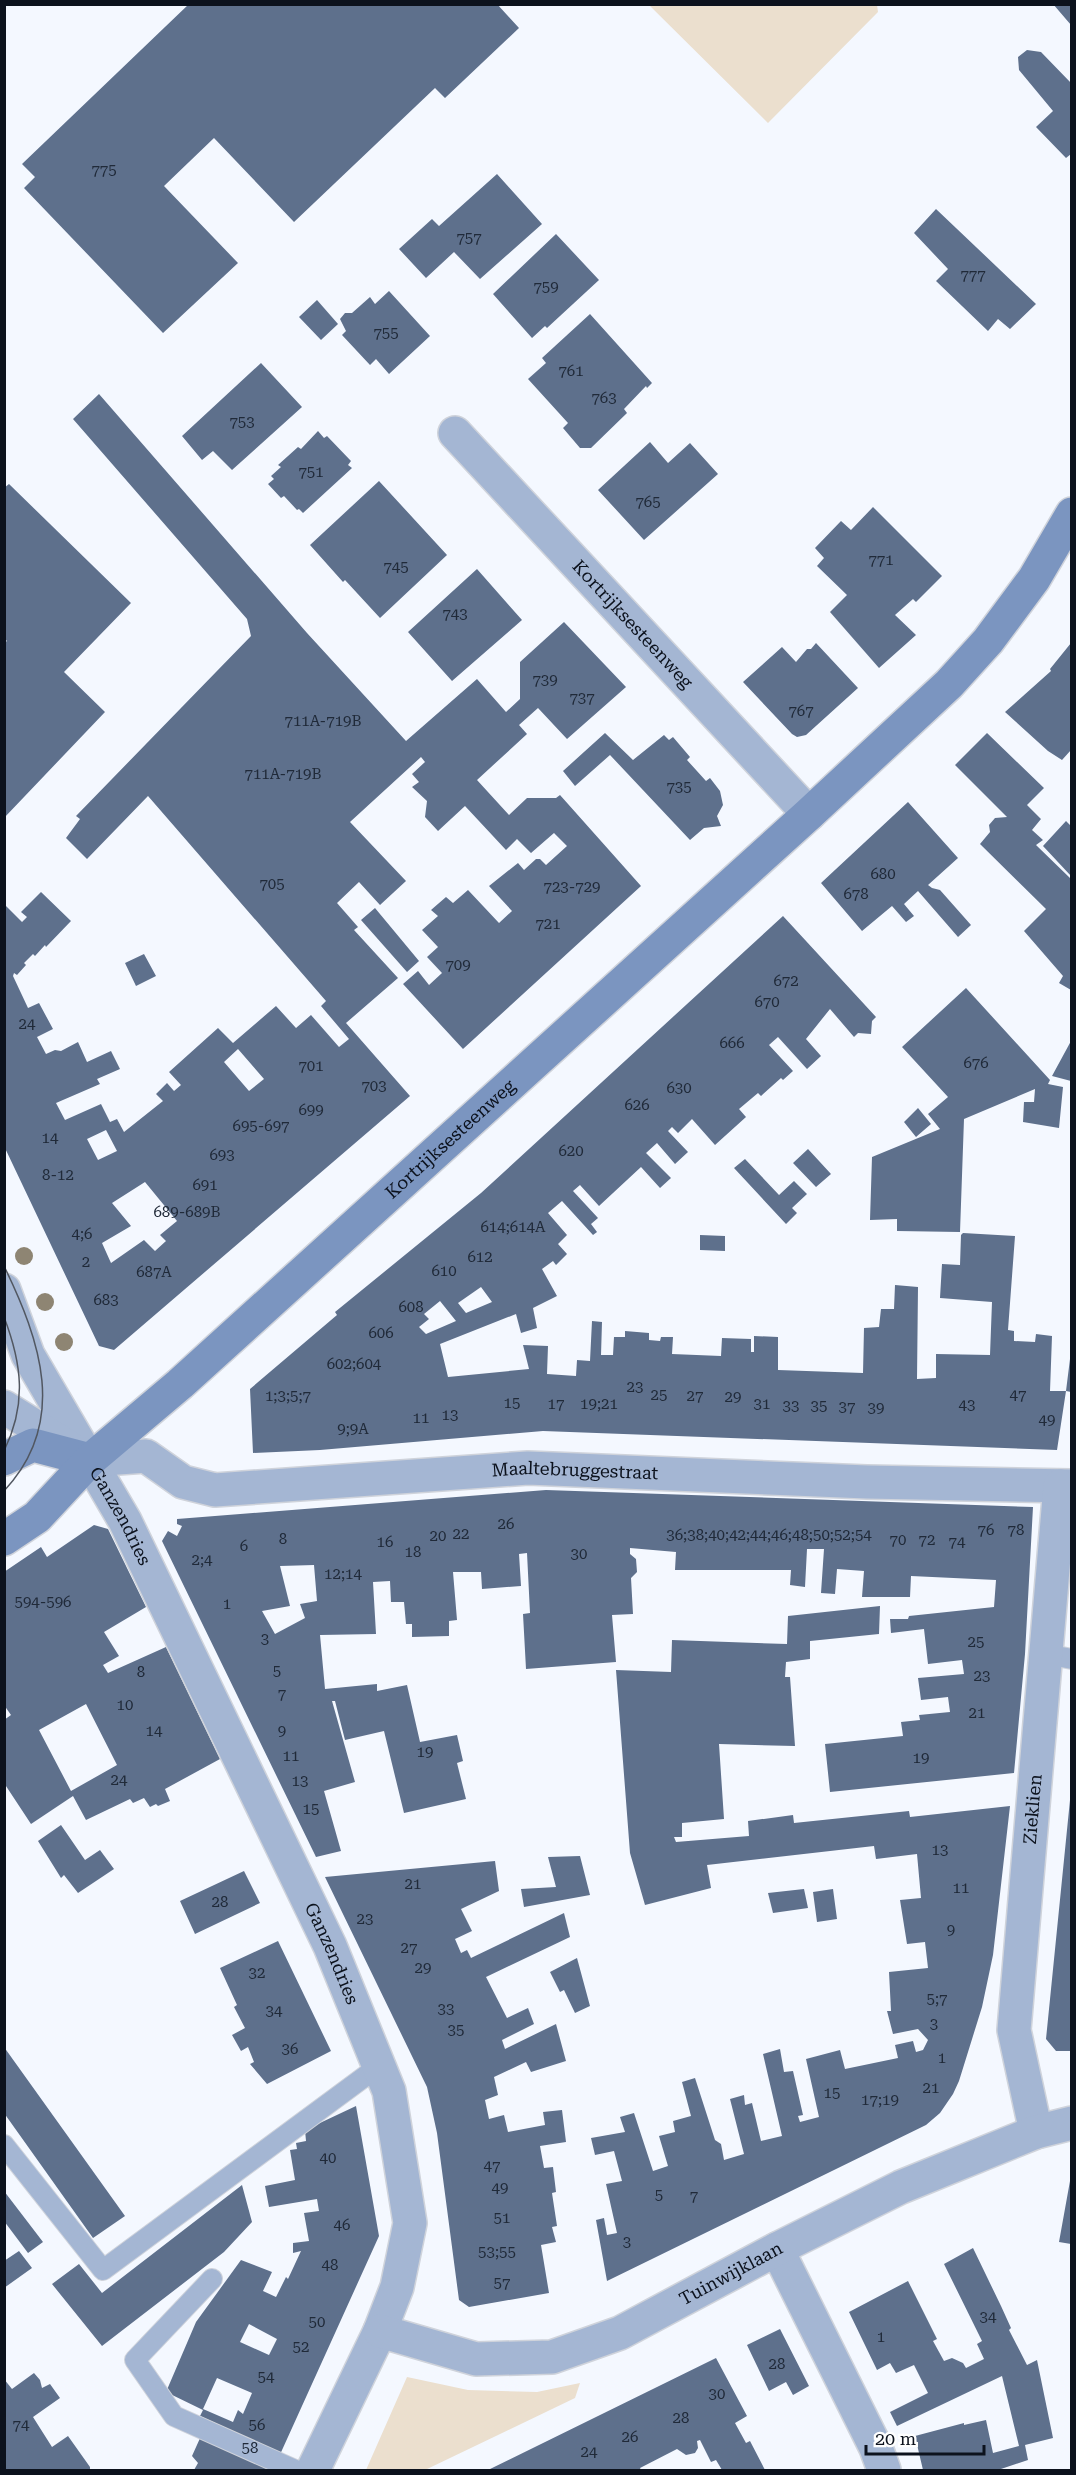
<svg xmlns="http://www.w3.org/2000/svg" width="1076" height="2475" viewBox="0 0 1076 2475" font-family="'Roboto Serif',serif">
<style>
.green{fill:#ebdfce}
.building{fill:#5e708c;fill-rule:evenodd}
.lines{fill:none;stroke-linecap:round;stroke-linejoin:round}
.lane-casing{stroke:#cfd3db;stroke-width:22}
.street-casing{stroke:#cfd3db;stroke-width:36}
.secondary-casing{stroke:#cfd3db;stroke-width:36}
.lane{stroke:#a4b6d3;stroke-width:20}
.street{stroke:#a4b6d3;stroke-width:33}
.secondary{stroke:#7b95c0;stroke-width:33}
.tram{stroke:#515761;stroke-width:1.5}
.tree{fill:#8e8573}
.labels{text-anchor:middle;stroke-width:6;stroke-linejoin:round;paint-order:stroke}
.number-label{font-size:15px;fill:#202a39}
.street-label{font-size:18px;fill:#0c121d;stroke:#fff}
</style>
<rect width="100%" height="100%" fill="#f4f8ff"/>
<!-- green -->
<path class="green" d="M877,5L878,12L768,123L649,5Z
M407,2377L468,2390L537,2392L580,2383L575,2398L425,2470H366Z"/>
<!-- building -->
<path class="building" d="M189,4H497L519,28L445,98L435,88L294,222L214,138L164,186L238,263L163,333L24,188L35,177L22,164Z
M1053,4H1071V25Z
M1027,50L1041,52L1071,83V154L1066,158L1036,127L1053,111L1019,70L1018,57Z
M497,174L542,224L480,279L454,252L426,278L399,249L432,219L439,226Z
M936,209L1036,304L1010,329L998,319L988,331L936,281L948,269L914,233Z
M556,234L599,280L547,328L545,326L532,338L493,294Z
M389,291L430,336L389,374L376,359L370,365L342,335L346,331L340,319L345,313H352L370,297L375,304Z
M317,300L338,324L321,340L299,317Z
M590,314L652,383L647,388L646,386L624,409L627,413L591,448H580L563,428L568,423L528,379L546,363L542,358Z
M261,363L302,407L232,470L213,451L202,460L182,436Z
M99,394L307,633L406,741L477,679L506,712L520,699V662L564,622L626,687L567,739L538,708L519,725L527,734L477,780L509,815L527,798H556L560,795L641,886L463,1049L403,984L418,971L429,985L442,973L427,957L438,947L422,930L438,916L431,910L446,897L453,903L468,890L499,923L512,911L489,886L518,863L524,870L536,859H540L546,865L567,846L554,833L531,853L517,839L506,850L465,806L438,831L425,817L427,801L412,787L419,782L412,774L425,762L421,757L350,822L406,881L380,905L359,882L337,903L358,927L354,930L398,978L346,1023L410,1096L114,1350L99,1346L4,1146V904L22,922L27,917L21,912L41,892L71,921L46,947L45,945L35,956L33,954L24,963L26,965L17,975L14,973L13,976L28,1008L39,1003L53,1029L37,1037L46,1054L55,1050L61,1051L78,1042L87,1062L111,1051L120,1069L97,1079L100,1084L56,1103L65,1120L101,1104L110,1122L117,1119L124,1132L163,1101L156,1094L167,1083L174,1091L181,1085L169,1072L218,1028L233,1043L276,1006L296,1028L311,1015L339,1047L349,1039L321,1006L326,1001L148,796L87,859L66,838L80,819L76,816L251,636L247,619L73,419ZM238,1049L264,1079L249,1091L224,1062ZM106,1130L117,1151L98,1160L87,1139ZM145,1182L177,1221L160,1235L166,1241L155,1251L144,1240L111,1263L102,1243L131,1226L112,1203Z
M318,431L324,438L327,436L351,461L348,465L352,468L303,513L299,509L297,510L284,496L281,498L268,484L274,479L271,476L281,467L278,465L298,447L301,449Z
M650,442L668,463L690,443L718,474L644,540L598,490Z
M379,481L447,555L380,618L345,580L343,582L310,545Z
M9,484L131,603L64,672L105,712L4,818V643L7,641L4,638V488Z
M873,507L942,576L916,602L913,599L895,615L916,635L879,668L830,612L847,595L817,566L824,558L815,548L841,521L851,530Z
M477,569L522,620L452,681L408,632Z
M816,643L858,688L806,735L797,737L792,734L743,682L782,647L796,662L807,649H811Z
M1071,643V750L1062,760L1048,751L1005,712L1051,671L1050,669Z
M605,733L633,760L664,735L669,740L673,737L690,757L687,760L706,781L710,778L720,791L723,805L717,816L721,826L704,828L690,840L610,755L575,786L563,771Z
M987,733L1044,788L1027,805L1041,819L1032,830L1043,840L1036,845L1071,879V990L1059,983L1063,976L1024,931L1046,909L980,844L990,832L989,825L995,818L1007,817L955,765Z
M908,802L958,858L928,885L932,888L940,890L971,925L958,937L918,891L904,904L914,916L906,922L892,906L862,931L821,883Z
M1066,821L1071,826V876L1043,846Z
M375,908L419,961L407,972L361,920Z
M783,916L876,1017L872,1021L871,1034L858,1033L854,1037L830,1009L806,1039L821,1056L807,1069L778,1037L769,1045L793,1071L783,1080L781,1078L761,1096L758,1093L739,1109L746,1117L715,1145L692,1119L678,1133L672,1127L668,1131L688,1152L675,1164L657,1143L646,1153L671,1178L660,1188L641,1167L599,1206L580,1185L573,1191L598,1218L591,1224L597,1232L593,1235L562,1201L548,1213L567,1235L558,1244L567,1254L556,1265L553,1261L542,1269L557,1296L533,1308L537,1328L521,1333L516,1314L440,1344L448,1377L529,1369L523,1345L548,1346L547,1374L576,1376L577,1360L590,1361L592,1321L602,1322L601,1355H613L614,1337H625V1331L649,1333V1340L660,1341L661,1337H673L672,1354L721,1356L722,1338L751,1339V1352H754V1336L778,1337V1370L863,1373L864,1328L879,1327L881,1309H894L895,1285L918,1287L917,1379L936,1378V1354L990,1355L992,1302L940,1298L942,1264L960,1265L961,1235L963,1233L1015,1236L1008,1330L1014,1331V1341L1035,1342L1036,1334L1052,1336L1050,1391H1066L1057,1450L543,1431L320,1450L253,1453L250,1389L337,1315L335,1312L481,1193ZM481,1287L492,1302L466,1313L458,1303ZM440,1301L456,1321L426,1334L419,1327L429,1319L424,1314Z
M144,954L156,976L136,986L125,963Z
M966,988L1050,1080L1048,1084L1063,1087L1059,1128L1023,1122L1024,1102H1034L1035,1089L964,1119L960,1232L897,1231V1219L870,1220L872,1157L940,1129L928,1114L948,1097L902,1047Z
M1071,1041V1081L1052,1076Z
M918,1108L931,1124L916,1137L904,1122Z
M808,1149L831,1174L816,1187L793,1163Z
M745,1159L779,1195L794,1181L807,1194L792,1208L797,1213L786,1224L734,1168Z
M700,1235L725,1236V1251L700,1250Z
M1070,1359H1071V1392L1066,1391Z
M546,1490L1033,1507L1025,1654L1014,1773L830,1792L825,1744L903,1736L901,1722L920,1720L919,1715L950,1712L948,1697L921,1700L918,1678L964,1674L962,1660L928,1664L924,1629L891,1633L890,1619H908L909,1616L994,1607L996,1580L911,1576L910,1597H862L864,1571L837,1569L835,1594L821,1593L824,1549H807L805,1587L790,1585L791,1570H675L676,1552L630,1548V1554L636,1559L637,1572L631,1578L633,1614L612,1615L616,1662L526,1669L523,1614L530,1613L527,1553L519,1554L521,1586L482,1589L481,1572H453L457,1620L449,1621V1636L412,1637V1624H406L404,1602H391L390,1581L373,1582L376,1634L320,1635L325,1689L377,1684V1691L407,1685L420,1742L457,1735L463,1761L457,1763L466,1799L404,1813L384,1731L345,1740L335,1701H332L355,1782L324,1791L341,1851L316,1857L162,1541L168,1531L177,1536L182,1526L177,1524V1519ZM314,1565L317,1601L300,1604L305,1618L275,1634L262,1611L290,1606L280,1566Z
M94,1525L108,1529L146,1607L104,1632L119,1656L103,1665L108,1673L166,1647L220,1759L165,1789L170,1801L158,1806L156,1804L150,1807L144,1798L133,1803L130,1799L86,1820L73,1796L31,1824L4,1783V1720L11,1715L4,1705V1572L41,1547L47,1557ZM86,1704L117,1765L71,1791L39,1730Z
M880,1606L879,1634L810,1641V1659L786,1662L785,1677H790L795,1746L719,1744L724,1819L682,1823V1837H674L676,1842L749,1836L748,1821L793,1815L794,1823L909,1811L910,1817L1010,1806L993,1955L982,2007L959,2081L953,2094L940,2113L926,2125L607,2281L596,2220L604,2218L607,2235L617,2233L606,2184L622,2181L614,2151L595,2155L591,2138L625,2132L620,2117L634,2113L653,2171L668,2166L659,2136L675,2132L673,2121L691,2116L682,2082L695,2078L715,2140L721,2144L724,2160L744,2154L730,2099L744,2095L745,2105L752,2103L761,2141L782,2136L763,2054L780,2049L784,2072L793,2071L803,2115L798,2116L800,2122L819,2117L806,2059L840,2050L845,2069L898,2058L895,2045L913,2041L916,2052L923,2050L928,2040L918,2029L893,2034L887,2011H891L889,1972L928,1968L925,1942L907,1944L900,1900L921,1898L917,1854L876,1859L874,1846L707,1865L711,1888L645,1905L630,1853L616,1670L671,1672L672,1640L787,1644L788,1616Z
M1070,1800H1071V2051H1056L1046,2039Z
M61,1825L85,1860L100,1850L114,1869L78,1893L64,1875L61,1878L38,1841Z
M580,1856L590,1895L524,1907L521,1889L556,1887L548,1857Z
M495,1861L499,1891L461,1909L472,1931L455,1939L461,1953L467,1950L471,1958L564,1913L570,1937L486,1977L507,2018L528,2008L534,2024L502,2040L505,2049L556,2024L566,2061L531,2072L526,2062L494,2077L498,2095L485,2100L489,2119L504,2115L508,2132L545,2125L543,2112L562,2110L566,2142L540,2146L544,2168L553,2167L556,2192L552,2193L557,2226L552,2227L556,2242L541,2245L549,2293L469,2307L459,2300L437,2133L427,2087L325,1877Z
M244,1871L260,1903L195,1934L180,1901Z
M804,1889L808,1908L773,1913L768,1893Z
M833,1889L837,1919L817,1922L813,1892Z
M278,1941L331,2051L267,2084L250,2064L254,2062L248,2047L241,2051L232,2035L245,2028L234,2007L237,2005L220,1968Z
M577,1958L590,2006L575,2013L564,1990L560,1992L550,1972Z
M4,2047L125,2216L93,2238L4,2113Z
M356,2106L379,2236L273,2470H194L198,2463L192,2456L201,2436L218,2444L226,2428L200,2416L203,2410L166,2392L196,2322L241,2260L272,2272L263,2291L276,2297L286,2277L288,2279L301,2251L293,2253V2243L309,2241L304,2213L319,2211L317,2199L269,2207L265,2186L295,2180L290,2150L297,2149L296,2143L306,2141L305,2130ZM249,2324L277,2339L269,2355L240,2342ZM217,2378L252,2393L243,2414L238,2410L233,2422L203,2409Z
M1070,2181L1071,2182V2244L1059,2242Z
M242,2185L252,2222L224,2252L102,2346L52,2284L79,2264L102,2293Z
M4,2191L43,2242L28,2253L4,2221Z
M973,2248L1001,2306L1011,2328L1009,2330L1027,2365L1037,2360L1053,2438L1025,2445L1028,2460L998,2470H923L915,2436L964,2423V2425L986,2420L993,2453L1019,2446L1002,2376L897,2426L890,2412L928,2393L914,2365L896,2373L890,2363L877,2370L849,2312L908,2281L937,2339L933,2341L944,2361L952,2358L963,2363L966,2368L984,2359L977,2344L982,2341L944,2264Z
M19,2251L32,2268L4,2288V2261Z
M780,2329L809,2386L793,2395L786,2382L769,2391L747,2345Z
M716,2358L747,2416L735,2423L746,2443L750,2441L765,2470H722L716,2460L711,2462L700,2440L697,2441L698,2448L695,2453L686,2455L677,2449L640,2468L641,2470H488Z
M34,2373L40,2380L42,2388L50,2384L60,2398L33,2417L52,2447L68,2436L90,2467V2470H4V2379L12,2389Z"/>
<g class="lines">
<defs>
<path id="lane" d="M1046,1654L1072,1659
M4,2145L103,2270L379,2066
M212,2279L135,2360L174,2416L295,2470"/>
<g id="street">
<path id="s1" d="M455,433L809,814"/>
<path id="s2" d="M4,1290L28,1355L125,1521L330,1946L389,2091L410,2223L397,2287L380,2331L313,2470"/>
<path d="M4,1407L83,1456"/>
<path id="s3" d="M90,1460L146,1456L183,1482L215,1490L528,1468L867,1482L1072,1486"/>
<path id="s4" d="M1036,2132L1014,2030L1060,1486"/>
<path d="M777,2249L876,2448L884,2470"/>
<path id="s5" d="M380,2331L476,2359L552,2357L620,2333L777,2249L901,2187L1036,2132L1072,2123"/>
</g>
<g id="secondary">
<path d="M4,1459L33,1445L90,1460"/>
<path id="s6" d="M4,1539L37,1517L90,1460L180,1384L809,814L949,684L988,641L1034,579L1072,514"/>
</g>
</defs>
<!-- lane casing -->
<use href="#lane" class="lane-casing"/>
<!-- street casing -->
<use href="#street" class="street-casing"/>
<!-- secondary casing -->
<use href="#secondary" class="secondary-casing"/>
<!-- lane -->
<use href="#lane" class="lane"/>
<!-- street -->
<use href="#street" class="street"/>
<!-- secondary -->
<use href="#secondary" class="secondary"/>
<!-- tram -->
<path class="tram" d="M4,1266C40,1340 69,1422 4,1491
M4,1317C22,1364 27,1404 4,1451"/>
</g>
<!-- trees -->
<g class="tree">
<circle cx="24" cy="1256" r="9"/>
<circle cx="45" cy="1302" r="9"/>
<circle cx="64" cy="1342" r="9"/>
</g>
<g class="labels">
<!-- number labels -->
<g class="number-label">
<text x="104" y="175">775</text>
<text x="469" y="243">757</text>
<text x="973" y="280">777</text>
<text x="546" y="292">759</text>
<text x="386" y="338">755</text>
<text x="571" y="376">761</text>
<text x="604" y="403">763</text>
<text x="242" y="427">753</text>
<text x="311" y="477">751</text>
<text x="648" y="507">765</text>
<text x="881" y="565">771</text>
<text x="396" y="572">745</text>
<text x="455" y="619">743</text>
<text x="545" y="685">739</text>
<text x="582" y="703">737</text>
<text x="801" y="716">767</text>
<text x="323" y="726">711A-719B</text>
<text x="283" y="779">711A-719B</text>
<text x="679" y="792">735</text>
<text x="883" y="879">680</text>
<text x="272" y="889">705</text>
<text x="572" y="892">723-729</text>
<text x="856" y="899">678</text>
<text x="548" y="929">721</text>
<text x="458" y="970">709</text>
<text x="786" y="986">672</text>
<text x="767" y="1007">670</text>
<text x="27" y="1029">24</text>
<text x="732" y="1048">666</text>
<text x="976" y="1068">676</text>
<text x="311" y="1071">701</text>
<text x="374" y="1091">703</text>
<text x="679" y="1093">630</text>
<text x="637" y="1110">626</text>
<text x="311" y="1115">699</text>
<text x="261" y="1131">695-697</text>
<text x="50" y="1143">14</text>
<text x="571" y="1156">620</text>
<text x="222" y="1160">693</text>
<text x="58" y="1180">8-12</text>
<text x="205" y="1190">691</text>
<text x="187" y="1217">689-689B</text>
<text x="513" y="1232">614;614A</text>
<text x="82" y="1239">4;6</text>
<text x="480" y="1262">612</text>
<text x="86" y="1267">2</text>
<text x="444" y="1276">610</text>
<text x="154" y="1277">687A</text>
<text x="106" y="1305">683</text>
<text x="411" y="1312">608</text>
<text x="381" y="1338">606</text>
<text x="354" y="1369">602;604</text>
<text x="635" y="1392">23</text>
<text x="659" y="1400">25</text>
<text x="1018" y="1400">47</text>
<text x="288" y="1401">1;3;5;7</text>
<text x="695" y="1401">27</text>
<text x="733" y="1402">29</text>
<text x="512" y="1408">15</text>
<text x="556" y="1409">17</text>
<text x="599" y="1409">19;21</text>
<text x="762" y="1409">31</text>
<text x="967" y="1410">43</text>
<text x="791" y="1411">33</text>
<text x="819" y="1411">35</text>
<text x="847" y="1412">37</text>
<text x="876" y="1413">39</text>
<text x="450" y="1420">13</text>
<text x="421" y="1423">11</text>
<text x="1047" y="1425">49</text>
<text x="353" y="1434">9;9A</text>
<text x="506" y="1529">26</text>
<text x="986" y="1535">76</text>
<text x="1016" y="1535">78</text>
<text x="461" y="1539">22</text>
<text x="769" y="1540">36;38;40;42;44;46;48;50;52;54</text>
<text x="438" y="1541">20</text>
<text x="283" y="1544">8</text>
<text x="898" y="1545">70</text>
<text x="927" y="1545">72</text>
<text x="385" y="1547">16</text>
<text x="957" y="1547">74</text>
<text x="244" y="1551">6</text>
<text x="413" y="1557">18</text>
<text x="579" y="1559">30</text>
<text x="202" y="1565">2;4</text>
<text x="343" y="1579">12;14</text>
<text x="43" y="1607">594-596</text>
<text x="227" y="1609">1</text>
<text x="265" y="1644">3</text>
<text x="976" y="1647">25</text>
<text x="277" y="1676">5</text>
<text x="141" y="1677">8</text>
<text x="982" y="1681">23</text>
<text x="282" y="1699">7</text>
<text x="125" y="1710">10</text>
<text x="977" y="1718">21</text>
<text x="154" y="1736">14</text>
<text x="282" y="1736">9</text>
<text x="425" y="1757">19</text>
<text x="291" y="1761">11</text>
<text x="921" y="1763">19</text>
<text x="119" y="1785">24</text>
<text x="300" y="1786">13</text>
<text x="311" y="1814">15</text>
<text x="940" y="1855">13</text>
<text x="413" y="1889">21</text>
<text x="961" y="1893">11</text>
<text x="220" y="1907">28</text>
<text x="365" y="1924">23</text>
<text x="951" y="1935">9</text>
<text x="409" y="1953">27</text>
<text x="423" y="1973">29</text>
<text x="257" y="1978">32</text>
<text x="937" y="2004">5;7</text>
<text x="446" y="2014">33</text>
<text x="274" y="2016">34</text>
<text x="934" y="2029">3</text>
<text x="456" y="2035">35</text>
<text x="290" y="2054">36</text>
<text x="942" y="2063">1</text>
<text x="931" y="2093">21</text>
<text x="832" y="2098">15</text>
<text x="880" y="2105">17;19</text>
<text x="328" y="2163">40</text>
<text x="492" y="2171">47</text>
<text x="500" y="2193">49</text>
<text x="659" y="2200">5</text>
<text x="694" y="2201">7</text>
<text x="502" y="2223">51</text>
<text x="342" y="2230">46</text>
<text x="627" y="2247">3</text>
<text x="497" y="2257">53;55</text>
<text x="330" y="2270">48</text>
<text x="502" y="2288">57</text>
<text x="988" y="2322">34</text>
<text x="317" y="2327">50</text>
<text x="881" y="2342">1</text>
<text x="301" y="2352">52</text>
<text x="777" y="2369">28</text>
<text x="266" y="2382">54</text>
<text x="717" y="2399">30</text>
<text x="681" y="2423">28</text>
<text x="21" y="2430">74</text>
<text x="257" y="2430">56</text>
<text x="630" y="2442">26</text>
<text x="250" y="2453">58</text>
<text x="589" y="2457">24</text>
</g>
<!-- street labels -->
<g class="street-label">
<text dy="6" stroke="none"><textPath href="#s1" startOffset="261">Kortrijksesteenweg</textPath></text>
<text dy="6" stroke="none"><textPath href="#s6" startOffset="600">Kortrijksesteenweg</textPath></text>
<text dy="6" stroke="none"><textPath href="#s3" startOffset="495">Maaltebruggestraat</textPath></text>
<text dy="6" stroke="none"><textPath href="#s2" startOffset="255">Ganzendries</textPath></text>
<text dy="6" stroke="none"><textPath href="#s4" startOffset="326">Zieklien</textPath></text>
<text dy="6" stroke="none"><textPath href="#s2" startOffset="741">Ganzendries</textPath></text>
<text dy="6" stroke="none"><textPath href="#s5" startOffset="374">Tuinwijklaan</textPath></text>
</g>
</g>
<!-- border -->
<rect width="1076" height="2475" fill="none" stroke="#0c121d" stroke-width="12"/>
<!-- scale -->
<path d="M866 2445v9h118v-9" fill="none" stroke="#0c121d" stroke-width="3"/>
<text x="875" y="2445" font-size="18" fill="#0c121d" stroke="#ffffff" stroke-width="4.5" paint-order="stroke">20 m</text>
</svg>
